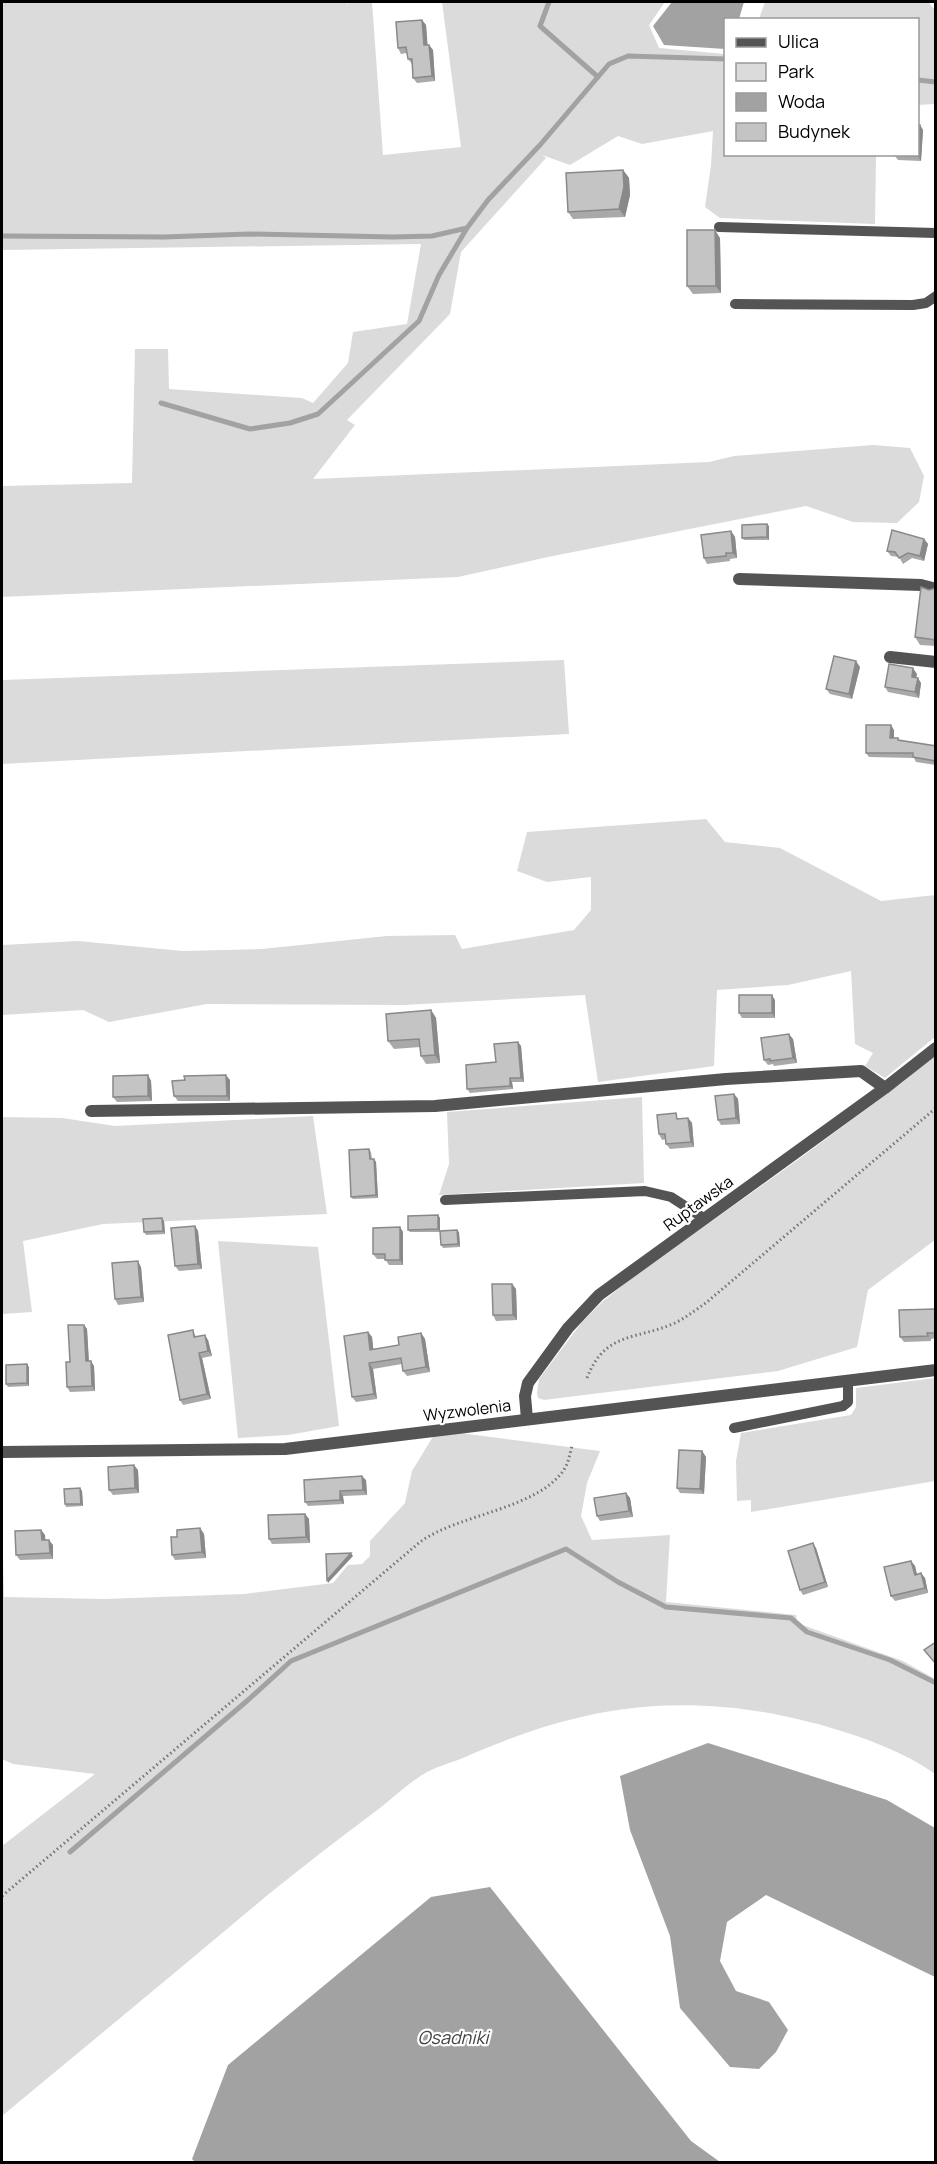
<svg xmlns="http://www.w3.org/2000/svg" width="937" height="2164" viewBox="0 0 937 2164" font-family="Manrope,sans-serif">
<style>
.green{fill:#dbdbdb}
.water{fill:#a2a2a2}
.lines{fill:none;stroke-linecap:round;stroke-linejoin:round}
.stream{stroke:#a2a2a2;stroke-width:5}
.path{stroke:#767676;stroke-width:3;stroke-dasharray:1.5 3;stroke-linecap:butt}
.service{stroke:#545454;stroke-width:10}
.minor{stroke:#545454;stroke-width:12}
.tertiary{stroke:#545454;stroke-width:12}
.wall{fill:#a9a9a9}
.shaded-wall{fill:#898989}
.building{fill:#c4c4c4;stroke:#898989;stroke-width:1.5}
.labels{text-anchor:middle;stroke-width:4.5;stroke-linejoin:round;paint-order:stroke}
.street-label{font-size:16px;fill:#000;stroke:#fff}
.water-label{font-size:18px;font-style:italic;fill:#434343;stroke:#fff}
</style>
<rect width="100%" height="100%" fill="#fff"/>
<!-- green -->
<path class="green" d="M2,2H346L348,6L347,2H372L383,155L461,147L442,2H665L649,25L659,48L725,54L726,154L876,155L875,224L720,218L705,207L711,165L713,131L642,144L618,136L570,165L542,155L546,158L461,252L450,314L347,420L355,425L313,479L709,462L734,456L873,445L910,448L924,476L919,502L897,523L853,522L806,506L548,557L458,577L2,597V486L132,483L135,349H168L169,389L302,398L313,403L348,363L353,332L407,324L421,244L2,250Z
M765,2H928L935,10V104L918,105V20L759,19Z
M564,660L569,734L2,764V680Z
M706,819L725,842L780,848L881,901L935,895V1037L885,1078L865,1066L873,1053L855,1044L851,971L788,985L717,990L714,1066L598,1082L585,995L404,1005L207,1004L109,1022L83,1010L2,1015V945L78,941L183,951L262,949L387,936L455,935L462,949L574,930L591,910V877L547,882L517,871L527,832Z
M935,1055V1240L868,1290L857,1347L778,1371L544,1400L538,1398L537,1393L539,1379L582,1322L602,1302L632,1278L792,1164L903,1082Z
M642,1097L644,1183L439,1195L449,1164L447,1112Z
M313,1116L327,1214L103,1224L23,1241L32,1312L2,1314V1117L62,1118L115,1126Z
M218,1241L318,1247L339,1426L288,1435L238,1438Z
M935,1378V1481L751,1512V1500L737,1501L736,1461L741,1433L851,1415L856,1407V1388Z
M437,1430L600,1451L587,1483L581,1516L592,1540L670,1535L666,1602L796,1615L797,1623L903,1661L935,1679V1774C893,1743 816,1721 763,1712C652,1694 564,1713 463,1758C451,1763 438,1766 427,1772C411,1781 395,1796 380,1808C341,1837 302,1867 264,1898C177,1971 89,2044 2,2116V1846L95,1774L13,1764L2,1759V1514L4,1597L104,1599L244,1594L333,1583L348,1565L362,1564L370,1556V1541L405,1503L412,1471Z"/>
<!-- water -->
<path class="water" d="M672,2H744L739,19L726,20L725,49L664,45L653,26Z
M708,1743L887,1800L935,1828V1977L766,1895L727,1922L720,1961L736,1991L769,2002L788,2030L776,2052L759,2069L730,2067L680,2008L670,1936L630,1830L620,1776Z
M490,1887L691,2141L720,2162H195L192,2159L228,2065L431,1897Z"/>
<g class="lines">
<!-- stream -->
<path class="stream" d="M549,2L540,26L598,77
M918,80L936,82
M2,236L164,237L249,234L393,237L432,236L467,228
M161,403L250,429L290,423L318,414L419,321L439,275L467,228L488,200L540,145L609,64L628,56L726,59
M70,1852L248,1700L291,1661L566,1549L618,1582L666,1607L791,1618L807,1632L890,1660L936,1683"/>
<!-- path -->
<path class="path" d="M587,1378C605,1331 637,1340 675,1323C687,1317 697,1309 707,1302L936,1108
M2,1896L420,1542C458,1514 540,1509 565,1468C569,1461 570,1453 572,1446"/>
<!-- service -->
<path class="service" d="M719,227L936,233
M735,304L913,305L926,303L936,296
M445,1200L645,1191L671,1197L705,1219
M734,1428L843,1406L848,1402V1380"/>
<!-- minor -->
<path class="minor" d="M739,579L921,585L936,589
M890,657L936,662
M91,1111L435,1106L726,1079L861,1071L885,1088
M527,1419L525,1396L528,1383L568,1328L599,1295L885,1088L936,1048"/>
<!-- tertiary -->
<path class="tertiary" d="M2,1452L285,1449L936,1370"/>
</g>
<!-- wall -->
<path class="wall" d="M422,20L426,25L427,45H429L433,50L435,81L417,83L413,78L412,64L408,59L407,53L401,54L398,48Z
M920,125L923,130L921,161L898,160L894,155Z
M623,170L629,178L630,195L625,217L573,219L568,212Z
M720,238L721,293L693,294L687,286Z
M769,526V540H744L742,538Z
M731,531L735,537L737,558L730,559V561L707,564L704,558Z
M924,539L928,544L924,561L912,558L903,564L899,557L891,556L887,551Z
M936,588V646L920,645L915,637L929,590Z
M860,667L852,699L830,694L826,689Z
M917,674L916,678L921,683L919,698L888,692L885,687Z
M894,730V738L899,740L936,746V765L916,762L914,758L869,757L866,753Z
M775,1000V1018H742L739,1013Z
M431,1010L436,1018L440,1063L426,1064L421,1056L420,1047L394,1049L388,1041Z
M793,1039L797,1063L774,1066L773,1064L768,1065L764,1060Z
M518,1042L521,1046L524,1082H512L513,1089L470,1093L467,1089Z
M148,1075L151,1081L152,1101L117,1102L113,1097Z
M230,1080V1101H178L174,1096Z
M734,1094L738,1099L740,1124L721,1125L718,1120Z
M688,1118L692,1123L694,1147L670,1149L666,1144V1139L662,1140L659,1134L680,1119Z
M369,1149L371,1152L372,1159H374L376,1162L378,1198L353,1199L351,1197Z
M438,1215L440,1218V1232H410L408,1230Z
M164,1221L165,1234L146,1235L144,1232Z
M195,1226L198,1231L202,1269L179,1271L175,1266Z
M400,1227L403,1232V1265H389L385,1259H377L373,1254Z
M459,1232L460,1247L443,1248L441,1245Z
M141,1267L144,1302L118,1305L115,1299Z
M512,1284L516,1289L517,1320L496,1321L493,1315Z
M936,1309V1338L931,1339V1341L904,1342L900,1337Z
M84,1325L87,1329L89,1361L94,1366L95,1391L70,1392L67,1387L70,1362Z
M193,1330L196,1337L208,1340L212,1356L202,1358L211,1399L183,1405L180,1400Z
M368,1332L372,1337L373,1349L399,1345L421,1333L425,1339L430,1372L407,1376L403,1371L402,1364L373,1369L377,1399L356,1402L352,1397Z
M29,1367V1386L8,1387L6,1384Z
M702,1451L706,1457L704,1494L680,1493L677,1488Z
M138,1470L139,1493L113,1495L109,1490Z
M366,1480L367,1495L343,1496L344,1504L308,1506L305,1502Z
M80,1488L82,1491L83,1506L66,1507L65,1504Z
M626,1493L630,1498L633,1517L600,1521L597,1516Z
M305,1514L309,1519L310,1543L272,1544L269,1539Z
M200,1528L204,1534L206,1558L175,1560L172,1555L177,1537Z
M41,1530L45,1535V1540L53,1545V1559L20,1560L16,1555Z
M816,1548L828,1587L803,1595L800,1590Z
M911,1561L915,1566L917,1574L925,1578L928,1593L895,1601L891,1596Z"/>
<!-- shaded-wall -->
<path class="shaded-wall" d="M422,20L426,25L428,50L424,45Z
M429,45L433,50L435,81L432,76Z
M920,125L923,130L921,161L918,156Z
M623,170L629,178L630,195L625,217L619,209Z
M715,230L720,238L721,293L716,286Z
M767,524L769,526V540L767,537Z
M731,531L735,537L737,558L733,553Z
M924,539L928,544L924,561L920,556Z
M856,661L860,667L852,699L849,694Z
M913,668L917,674L915,682L912,677Z
M918,678L921,683L919,698L915,692Z
M891,725L894,730V743L890,738Z
M772,995L775,1000V1018L772,1013Z
M431,1010L436,1018L440,1063L435,1055Z
M789,1034L793,1039L797,1063L793,1058Z
M518,1042L521,1046L524,1082L521,1078Z
M148,1075L151,1081L152,1101L148,1096Z
M226,1075L230,1080V1101L227,1096Z
M510,1078L512,1082L513,1089L510,1086Z
M734,1094L738,1099L740,1124L736,1118Z
M688,1118L692,1123L694,1147L691,1142Z
M374,1159L376,1162L378,1198L376,1195Z
M438,1215L440,1218V1232L438,1229Z
M162,1218L164,1221L165,1234L163,1231Z
M195,1226L198,1231L202,1269L198,1264Z
M400,1227L403,1232V1265L400,1260Z
M457,1230L459,1232L460,1247L458,1244Z
M138,1261L141,1267L144,1302L141,1297Z
M512,1284L516,1289L517,1320L513,1315Z
M84,1325L87,1329L89,1366L86,1361Z
M368,1332L372,1337L374,1355L370,1350Z
M421,1333L425,1339L430,1372L426,1367Z
M205,1335L208,1340L212,1356L208,1351Z
M199,1353L202,1358L211,1399L207,1394Z
M91,1361L94,1366L95,1391L92,1386Z
M369,1363L373,1369L377,1399L374,1394Z
M27,1364L29,1367V1386L27,1383Z
M702,1451L706,1457L704,1494L700,1489Z
M134,1465L138,1470L139,1493L135,1488Z
M362,1476L366,1480L367,1495L363,1490Z
M80,1488L82,1491L83,1506L81,1504Z
M340,1491L343,1496L344,1504L340,1500Z
M626,1493L630,1498L633,1517L629,1511Z
M305,1514L309,1519L310,1543L306,1537Z
M200,1528L204,1534L206,1558L202,1552Z
M41,1530L45,1535L46,1545L42,1540Z
M49,1540L53,1545V1559L50,1553Z
M813,1543L816,1548L828,1587L825,1582Z
M351,1553L353,1556L328,1583L327,1580Z
M911,1561L915,1566L918,1580L915,1575Z
M921,1573L925,1578L928,1593L925,1588Z"/>
<!-- building -->
<path class="building" d="M422,20L424,45H429L432,76L413,78L412,59H408L406,47L398,48L396,22Z
M918,125H920L918,156L894,155L918,154Z
M623,170L624,187L619,209L568,212L566,173Z
M687,230H715L716,286H687Z
M767,524V537L742,538V525Z
M892,530L924,539L920,556L908,553L899,558L895,552L887,551Z
M731,531L733,553H726V556L704,558L701,535Z
M921,587L929,590L936,588V640L915,637Z
M834,656L856,661L849,694L826,689Z
M889,664L913,668L912,677L918,678L915,692L885,687Z
M866,725H891L890,738H898V740L936,746V761L913,757V753H866Z
M739,995H772V1013H739Z
M431,1010L435,1055L421,1056L419,1039L388,1041L386,1014Z
M789,1034L793,1058L770,1061V1059L764,1060L761,1038Z
M518,1042L521,1078H510V1086L467,1089L466,1065L496,1062L494,1044Z
M148,1075V1096L113,1097V1076Z
M226,1075L227,1096H174L172,1081L185,1080L184,1076Z
M734,1094L736,1118L718,1120L715,1096Z
M676,1113L677,1119L688,1118L691,1142L666,1144L665,1134H659L657,1115Z
M369,1149L370,1159H374L376,1195L351,1197L349,1150Z
M438,1215V1229L408,1230V1216Z
M162,1218L163,1231L144,1232L143,1219Z
M195,1226L198,1264L175,1266L171,1228Z
M400,1227V1260H385V1254H373V1228Z
M457,1230L458,1244L441,1245L440,1231Z
M138,1261L141,1297L115,1299L112,1263Z
M492,1284H512L513,1315H493Z
M936,1309V1333H927L928,1336L900,1337L899,1310Z
M68,1325H84L86,1361H91L92,1386L67,1387L66,1362H70Z
M193,1330L194,1337L205,1335L208,1351L199,1353L207,1394L180,1400L168,1335Z
M368,1332L370,1350L399,1345L398,1337L421,1333L426,1367L403,1371L401,1358L369,1363L374,1394L352,1397L344,1336Z
M27,1364V1383L6,1384V1365Z
M679,1450L702,1451L700,1489L677,1488Z
M134,1465L135,1488L109,1490L108,1467Z
M362,1476L363,1490L340,1491V1500L305,1502L304,1480Z
M80,1488L81,1504H65L64,1489Z
M626,1493L629,1511L597,1516L594,1498Z
M305,1514L306,1537L269,1539L268,1515Z
M200,1528L202,1552L172,1555L171,1537H177V1530Z
M41,1530L42,1540H49L50,1553L16,1555L15,1531Z
M813,1543L825,1582L800,1590L788,1551Z
M351,1553L327,1580L326,1554Z
M911,1561L915,1575L921,1573L925,1588L891,1596L884,1567Z
M936,1642V1664L924,1650Z"/>
<g class="labels">
<!-- street labels -->
<g class="street-label">
<text transform="translate(698 1203) rotate(-36)" y="6">Ruptawska</text>
<text transform="translate(467 1410) rotate(-7)" y="6">Wyzwolenia</text>
</g>
<!-- water labels -->
<g class="water-label">
<text x="453" y="2044">Osadniki</text>
</g>
</g>
<!-- border -->
<rect width="937" height="2164" fill="none" stroke="#000000" stroke-width="6"/>
<!-- legend -->
<rect x="724" y="18" width="195" height="138" fill="#ffffff" stroke="#999999" stroke-width="1.5"/>
<rect x="736" y="38" width="30" height="9" fill="#545454" stroke="#999999" stroke-width="1.5"/>
<text x="778" y="48" font-size="18" fill="#000000">Ulica</text>
<rect x="736" y="63" width="30" height="18" fill="#dbdbdb" stroke="#999999" stroke-width="1.5"/>
<text x="778" y="78" font-size="18" fill="#000000">Park</text>
<rect x="736" y="93" width="30" height="18" fill="#a2a2a2" stroke="#999999" stroke-width="1.5"/>
<text x="778" y="108" font-size="18" fill="#000000">Woda</text>
<rect x="736" y="123" width="30" height="18" fill="#c4c4c4" stroke="#999999" stroke-width="1.5"/>
<text x="778" y="138" font-size="18" fill="#000000">Budynek</text>
</svg>
